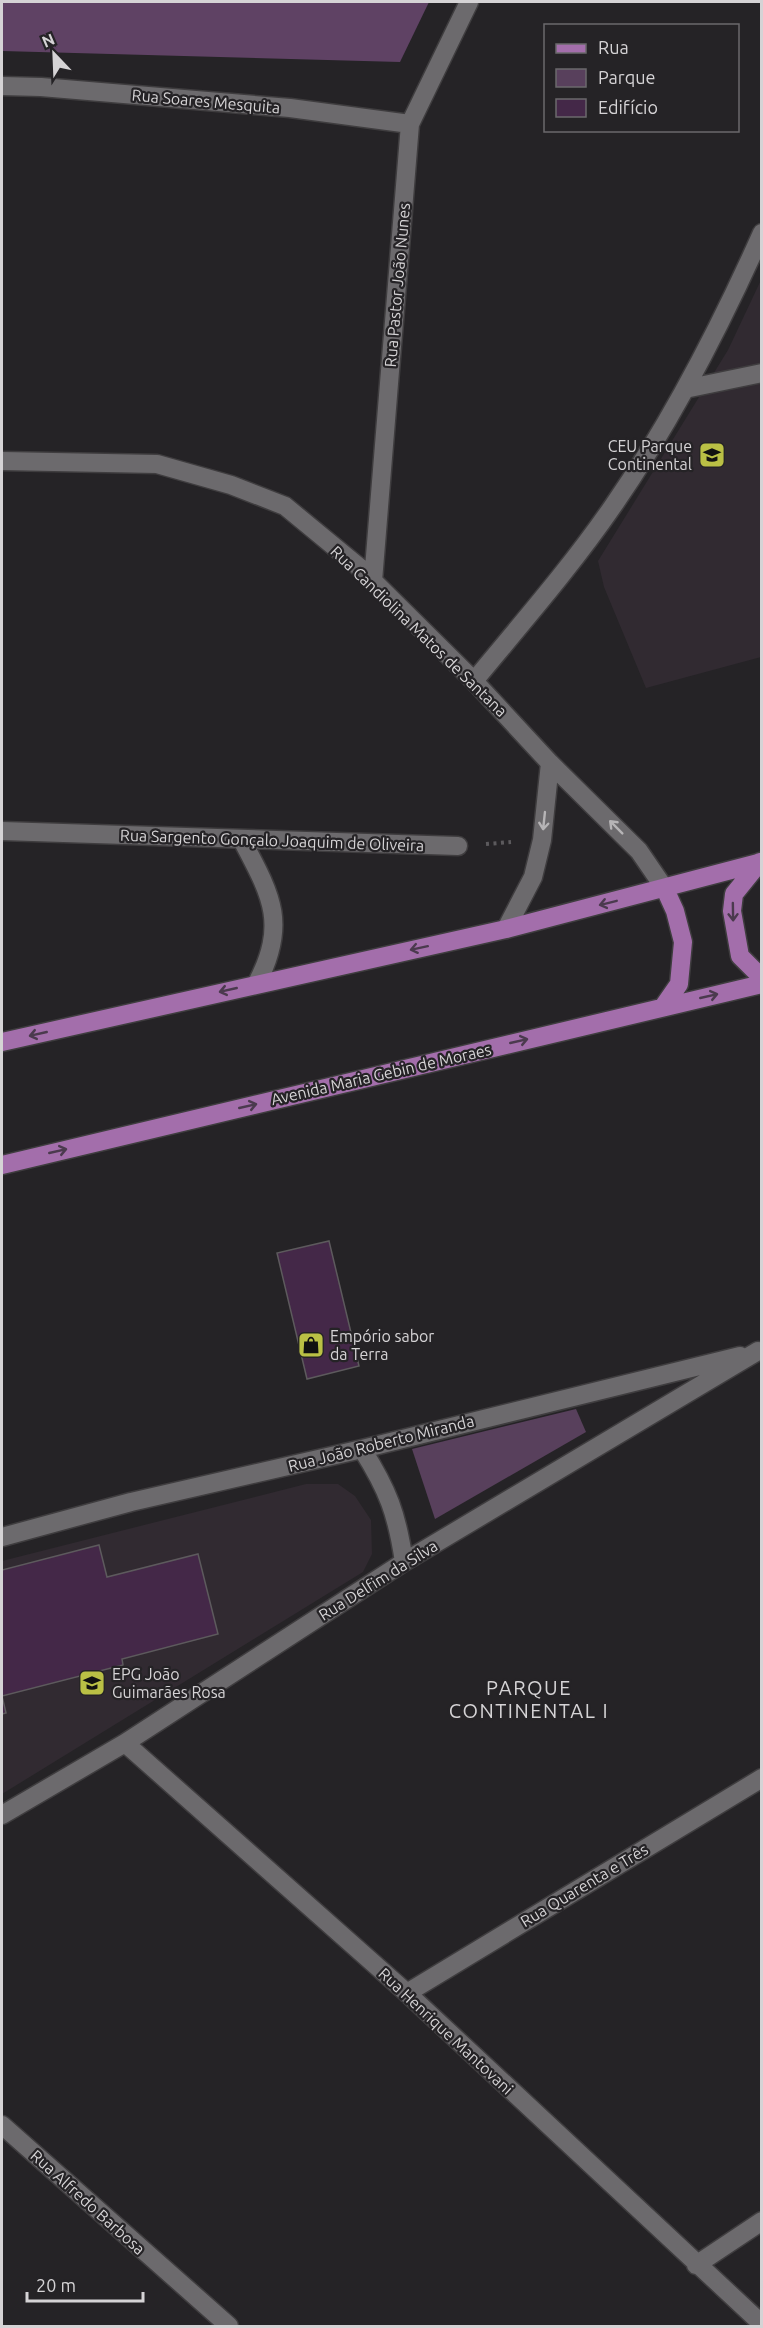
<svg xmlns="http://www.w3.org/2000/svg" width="763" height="2328" viewBox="0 0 763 2328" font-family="Ubuntu,sans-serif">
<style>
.built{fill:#312a31}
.green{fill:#58405c}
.forest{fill:#5f4264}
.building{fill:#442848;stroke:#5d5a5d;stroke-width:1.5}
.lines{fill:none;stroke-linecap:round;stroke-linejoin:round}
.minor-casing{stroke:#3f3d3f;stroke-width:21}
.major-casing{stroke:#3f3d3f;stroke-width:21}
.path{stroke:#5c5a5d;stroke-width:4;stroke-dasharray:3 4.5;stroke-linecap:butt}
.minor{stroke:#6c6a6d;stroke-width:18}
.major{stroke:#a36eab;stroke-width:18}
.oneway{stroke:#b6b4b6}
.oneway2{stroke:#4b3a4e}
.labels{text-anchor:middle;stroke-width:4.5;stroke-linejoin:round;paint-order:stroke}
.street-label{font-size:16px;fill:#d5d3d5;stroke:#252326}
.poi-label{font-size:16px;fill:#d5d3d5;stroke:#252326;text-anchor:start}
.quarter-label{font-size:20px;letter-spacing:1.5px;fill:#d5d3d5;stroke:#252326}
</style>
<rect width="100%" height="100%" fill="#252326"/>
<!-- built -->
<path class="built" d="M761,280V657L646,688L604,587L598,561L728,350Z
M306,1484H338L355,1496L371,1520L372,1554L363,1572L2,1794V1561Z"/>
<!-- green -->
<path class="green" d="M576,1409L586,1432L435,1519L412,1449Z"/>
<!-- forest -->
<path class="forest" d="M2,2H429L400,62L2,51Z"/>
<!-- building -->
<path class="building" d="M329,1241L359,1366L307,1379L277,1253Z
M99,1545L107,1577L198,1554L218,1634L122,1659L123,1665L2,1696L6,1713L2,1714V1570Z"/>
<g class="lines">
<defs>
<path id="minor" d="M2,86L41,87L290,108L410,124
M685,389L762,373
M2,461L157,464L231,485L285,506L359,567L474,681L550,763L639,851L665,889
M373,581L410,124L469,2
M474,681C521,624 571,567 613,506C672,421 720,327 762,233
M2,831L458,846
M242,840C271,895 288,923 257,983
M506,929L533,877L542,840L550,763
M362,1449C388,1490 397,1514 404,1562
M2,1537L131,1502L362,1449L740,1356
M125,1743L407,1993L762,2324
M2,1815L125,1743L404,1562L758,1351
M407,1993L762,1778
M2,2125L229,2326
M696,2265L762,2221"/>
<path id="major" d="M760,862L734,894L732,911L740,956L756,972L762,974
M663,1007L679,984L683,942L675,911L665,889
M2,1042L506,929L762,862
M2,1165L762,984"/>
</defs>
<!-- minor casing -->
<use href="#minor" class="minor-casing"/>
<!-- major casing -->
<use href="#major" class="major-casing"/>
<!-- path -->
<path class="path" d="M486,844L511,842"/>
<!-- minor -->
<use href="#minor" class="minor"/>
<!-- major -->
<use href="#major" class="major"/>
</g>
<!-- one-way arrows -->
<defs><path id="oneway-shaft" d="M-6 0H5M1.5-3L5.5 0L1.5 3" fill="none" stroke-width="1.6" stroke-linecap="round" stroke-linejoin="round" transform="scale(1.5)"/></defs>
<g class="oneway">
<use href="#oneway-shaft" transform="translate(544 821) rotate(96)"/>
<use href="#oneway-shaft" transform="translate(616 827) rotate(-135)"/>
</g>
<g class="oneway2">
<use href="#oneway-shaft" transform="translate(608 903) rotate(166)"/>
<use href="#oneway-shaft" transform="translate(733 912) rotate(89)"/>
<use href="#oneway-shaft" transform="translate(419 948) rotate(168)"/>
<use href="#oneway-shaft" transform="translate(228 990) rotate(167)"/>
<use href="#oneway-shaft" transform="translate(709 996) rotate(-13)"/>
<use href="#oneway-shaft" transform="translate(38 1034) rotate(167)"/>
<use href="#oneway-shaft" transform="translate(519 1041) rotate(-13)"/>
<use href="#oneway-shaft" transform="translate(248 1106) rotate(-13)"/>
<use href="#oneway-shaft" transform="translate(58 1151) rotate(-13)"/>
</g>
<!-- icons -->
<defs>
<symbol id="school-square" viewBox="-11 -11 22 22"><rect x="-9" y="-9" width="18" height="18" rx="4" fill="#bac045" stroke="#252326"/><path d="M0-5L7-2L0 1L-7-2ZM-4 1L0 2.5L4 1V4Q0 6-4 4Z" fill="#111"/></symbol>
<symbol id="shop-square" viewBox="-11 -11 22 22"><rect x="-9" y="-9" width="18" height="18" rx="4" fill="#bac045" stroke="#252326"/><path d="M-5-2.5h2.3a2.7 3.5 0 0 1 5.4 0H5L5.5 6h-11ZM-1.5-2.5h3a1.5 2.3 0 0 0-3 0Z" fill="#111"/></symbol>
</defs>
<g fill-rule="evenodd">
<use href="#school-square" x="697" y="440" width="30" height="30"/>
<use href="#shop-square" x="296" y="1330" width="30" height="30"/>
<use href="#school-square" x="77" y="1668" width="30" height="30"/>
</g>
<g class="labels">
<!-- street labels -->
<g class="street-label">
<text transform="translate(206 101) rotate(5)" y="6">Rua Soares Mesquita</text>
<text transform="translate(397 285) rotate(-85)" y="6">Rua Pastor João Nunes</text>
<text transform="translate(419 631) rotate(44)" y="6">Rua Candiolina Matos de Santana</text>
<text transform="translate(272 840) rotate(2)" y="6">Rua Sargento Gonçalo Joaquim de Oliveira</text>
<text transform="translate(381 1074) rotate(-13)" y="6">Avenida Maria Gebin de Moraes</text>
<text transform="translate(381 1443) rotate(-14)" y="6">Rua João Roberto Miranda</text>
<text transform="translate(378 1580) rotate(-32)" y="6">Rua Delfim da Silva</text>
<text transform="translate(584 1885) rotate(-31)" y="6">Rua Quarenta e Três</text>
<text transform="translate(446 2031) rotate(43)" y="6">Rua Henrique Mantovani</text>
<text transform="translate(88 2202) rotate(42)" y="6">Rua Alfredo Barbosa</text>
</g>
<!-- poi labels -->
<g class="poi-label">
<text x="692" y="452" text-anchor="end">CEU Parque<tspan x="692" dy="18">Continental</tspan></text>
<text x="330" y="1342">Empório sabor<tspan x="330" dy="18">da Terra</tspan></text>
<text x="112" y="1680">EPG João<tspan x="112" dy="18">Guimarães Rosa</tspan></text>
</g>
<!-- quarter labels -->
<g class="quarter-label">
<text x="529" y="1695">PARQUE<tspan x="529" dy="23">CONTINENTAL I</tspan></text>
</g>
</g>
<!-- border -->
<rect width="763" height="2328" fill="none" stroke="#d5d3d5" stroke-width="6"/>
<!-- legend -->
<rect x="544" y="24" width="195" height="108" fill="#252326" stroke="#6b696c" stroke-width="1.5"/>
<rect x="556" y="44" width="30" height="9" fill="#a36eab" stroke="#6b696c" stroke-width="1.5"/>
<text x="598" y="54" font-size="18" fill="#d5d3d5">Rua</text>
<rect x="556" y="69" width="30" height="18" fill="#58405c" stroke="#6b696c" stroke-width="1.5"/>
<text x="598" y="84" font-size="18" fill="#d5d3d5">Parque</text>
<rect x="556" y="99" width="30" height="18" fill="#442848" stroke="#6b696c" stroke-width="1.5"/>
<text x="598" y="114" font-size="18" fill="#d5d3d5">Edifício</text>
<!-- north arrow -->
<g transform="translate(54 54) rotate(337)" stroke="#252326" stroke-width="4.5" paint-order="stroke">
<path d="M0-4.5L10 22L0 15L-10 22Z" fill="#d5d3d5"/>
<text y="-9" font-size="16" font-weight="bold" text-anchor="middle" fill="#d5d3d5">N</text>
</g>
<!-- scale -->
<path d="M27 2292v9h116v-9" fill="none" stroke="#d5d3d5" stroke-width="3"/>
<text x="36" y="2292" font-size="18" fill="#d5d3d5" stroke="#252326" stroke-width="4.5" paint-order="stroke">20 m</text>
</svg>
